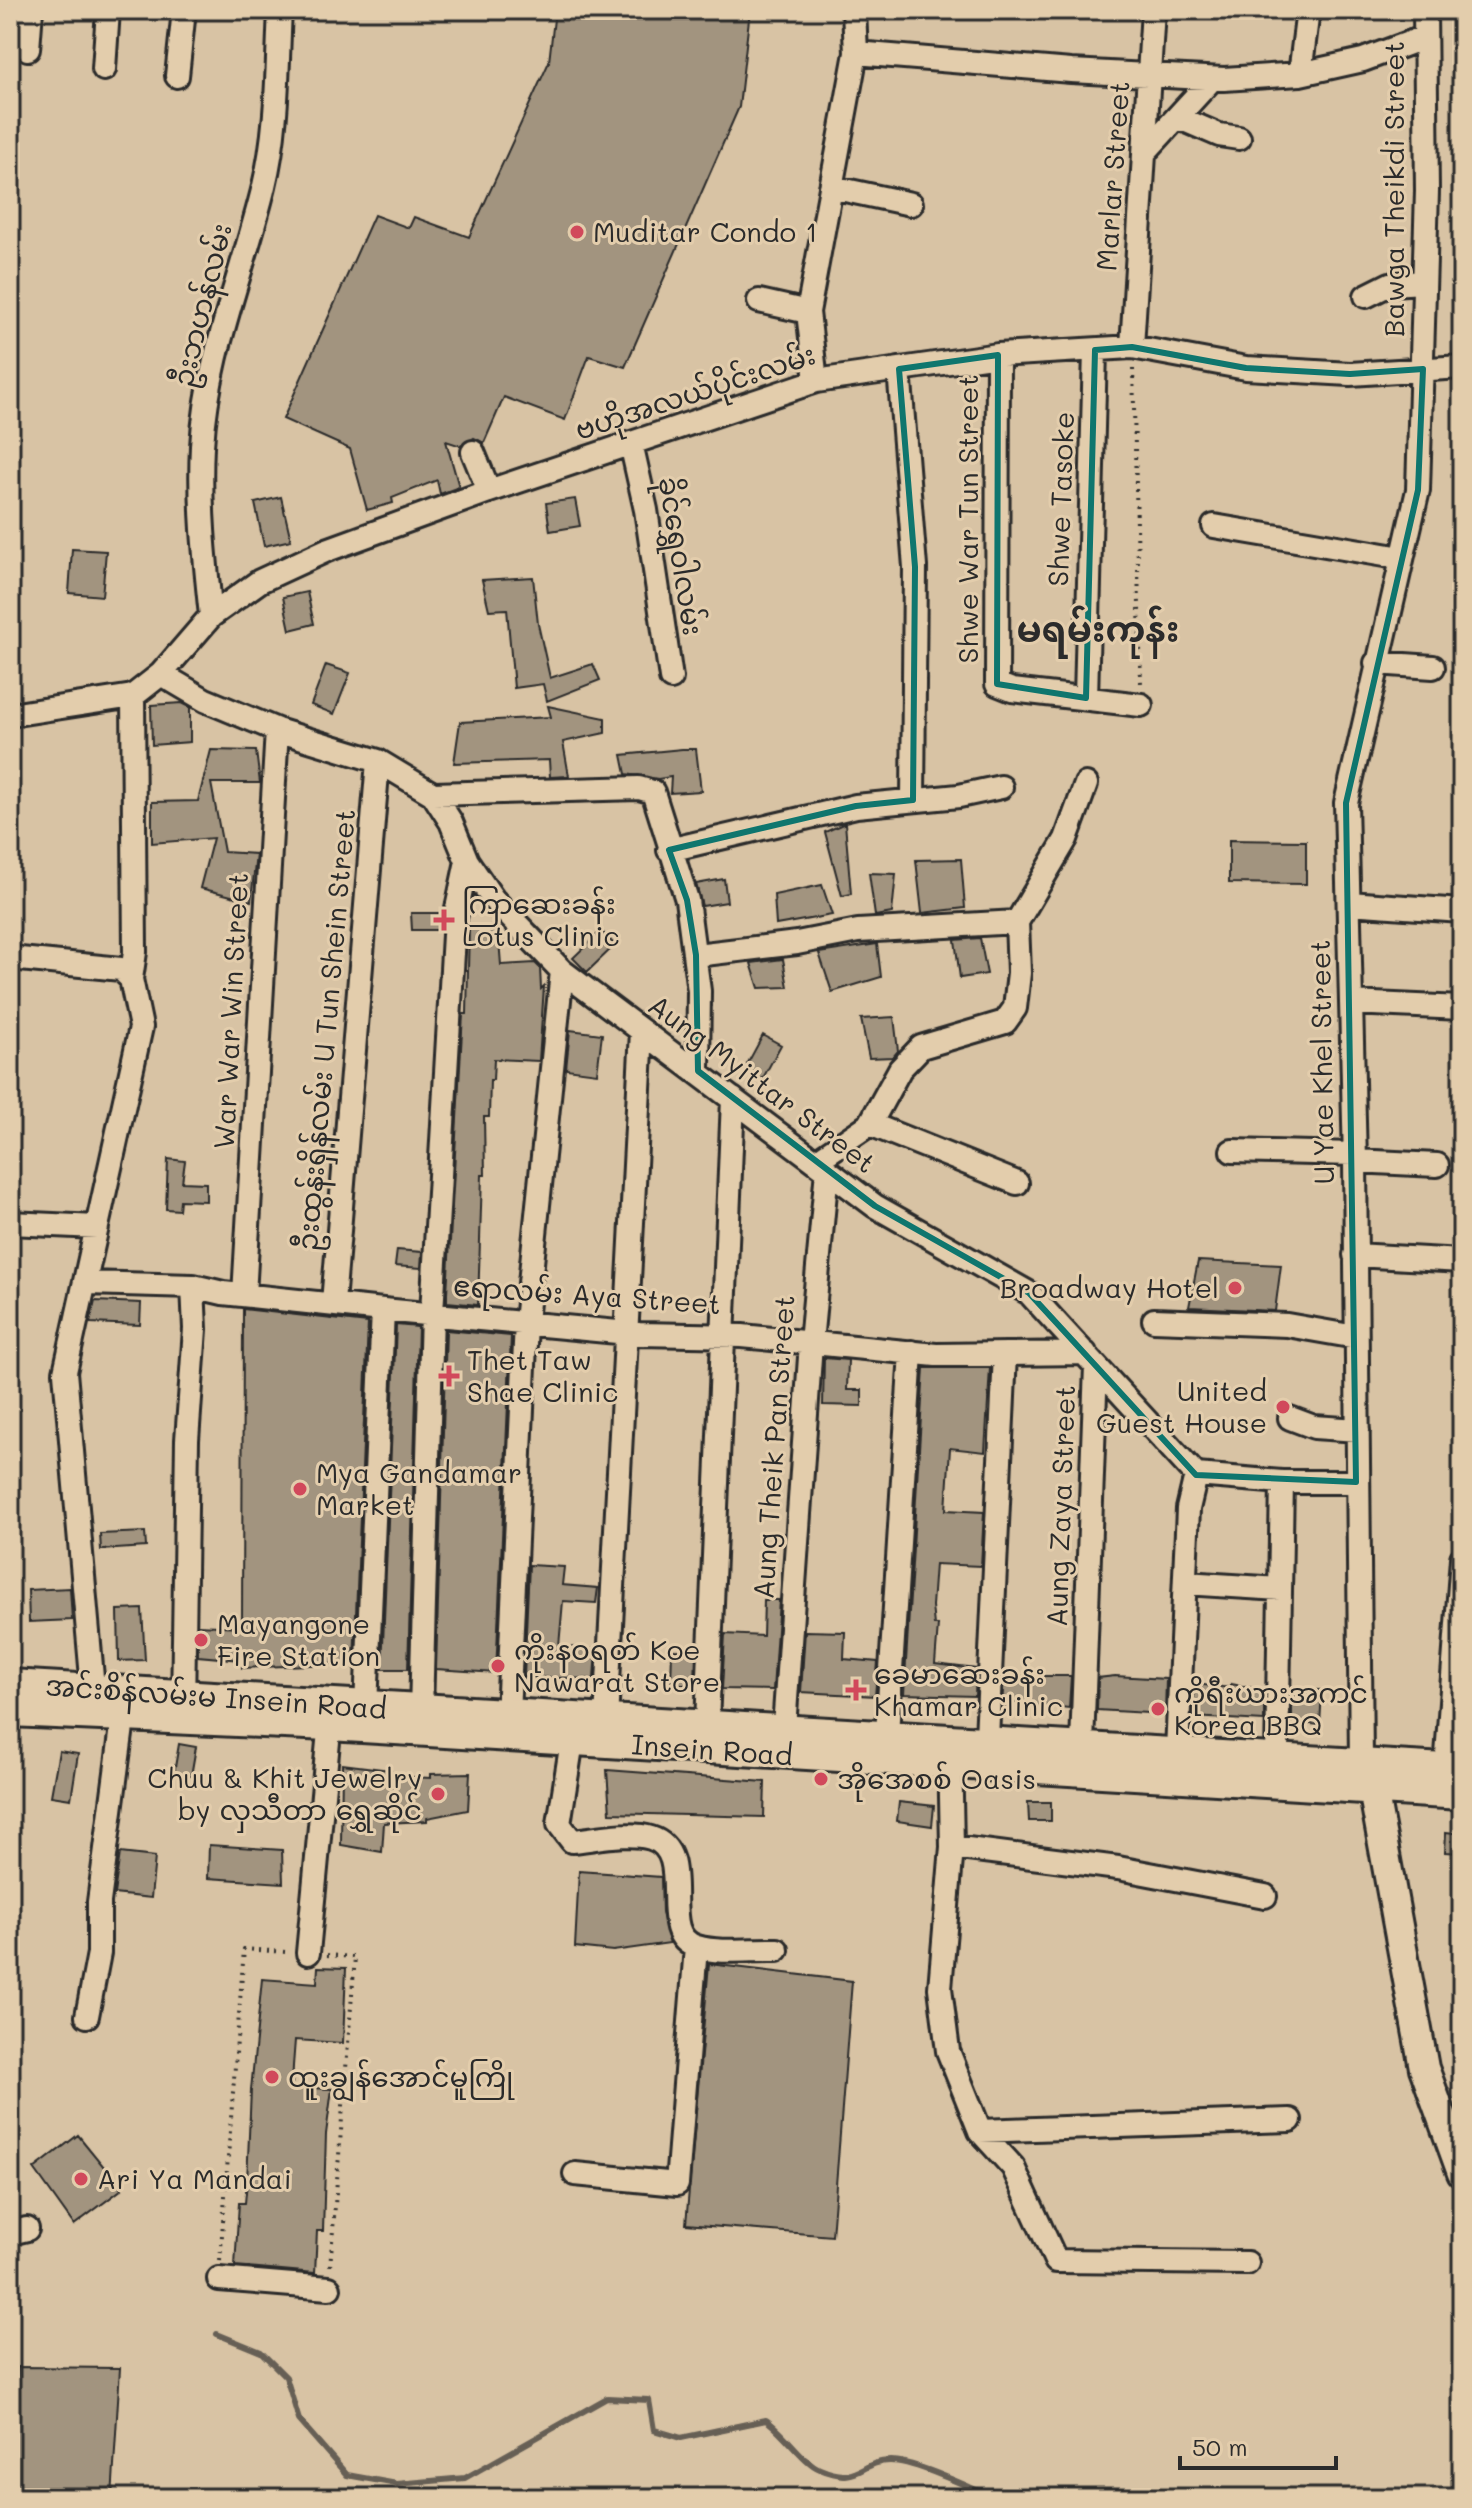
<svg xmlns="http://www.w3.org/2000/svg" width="1472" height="2508" viewBox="0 0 1472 2508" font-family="Mali,'Noto Sans Myanmar',sans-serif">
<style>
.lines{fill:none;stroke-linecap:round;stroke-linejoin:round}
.stream{stroke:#665f55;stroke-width:6}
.building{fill:#a2947f;stroke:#2b2b2b;stroke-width:2}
.minor-casing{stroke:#2b2b2b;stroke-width:28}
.major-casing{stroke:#2b2b2b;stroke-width:34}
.path{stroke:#2b2b2b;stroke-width:4;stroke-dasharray:2 6;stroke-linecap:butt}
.minor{stroke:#e3cdac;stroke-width:22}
.major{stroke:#e3cdac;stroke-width:28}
.marked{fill:none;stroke:#0f766e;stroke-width:6;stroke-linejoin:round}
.poi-dot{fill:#d1495b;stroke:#e3cdac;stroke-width:3}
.labels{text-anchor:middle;stroke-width:6;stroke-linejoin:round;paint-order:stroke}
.street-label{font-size:28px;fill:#2b2b2b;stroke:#e3cdac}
.poi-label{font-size:28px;fill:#2b2b2b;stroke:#e3cdac;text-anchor:start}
.district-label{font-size:36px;font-weight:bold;fill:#2b2b2b;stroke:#e3cdac}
</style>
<rect width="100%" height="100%" fill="#d8c3a4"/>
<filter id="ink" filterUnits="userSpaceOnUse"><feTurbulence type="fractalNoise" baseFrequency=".0125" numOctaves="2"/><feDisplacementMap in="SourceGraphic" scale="16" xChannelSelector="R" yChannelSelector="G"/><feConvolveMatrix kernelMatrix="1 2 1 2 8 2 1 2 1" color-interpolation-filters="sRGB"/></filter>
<g filter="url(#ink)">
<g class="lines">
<!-- stream -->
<path class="stream" d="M217,2334L261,2352L286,2377L299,2420L347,2475L397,2484L465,2478L607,2398L649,2400L654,2430L681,2438L766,2420C784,2432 804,2463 820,2469C860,2486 860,2461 890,2461C916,2461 970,2488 995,2498"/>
</g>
<!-- building -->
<path class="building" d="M555,10H750L739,107L625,367L589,356L565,420L504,397L484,443L474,438L461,446L446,441L459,487L440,494L437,480L392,498L393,503L367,510L350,449L283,419L374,215L409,228L414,217L469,237L549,62Z
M281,497L291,540L264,546L255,503Z
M575,499L580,526L550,531L546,503Z
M72,549L106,551L102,596L69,593Z
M533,577L538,624L550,678L593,664L600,680L547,701L543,684L514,688L507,609L489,610L482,580Z
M307,592L314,624L290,630L283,597Z
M326,665L350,673L334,714L311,705Z
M182,703L190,707V742L152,745L151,705Z
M548,706L605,718V733L563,742L569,776L550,777L549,760L454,763L460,722L551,717Z
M682,749H696L701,791L670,793L671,777L658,779L626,774L622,755Z
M211,750L256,751L260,783H211L224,852L256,854L251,901L200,888L213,838L152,843V802L198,801Z
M845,823L851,894L842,896L825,832Z
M1229,840L1306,841V884L1229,883Z
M961,859L965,908L922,913L916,860Z
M869,873L896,874L892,913L875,916Z
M724,879L727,902L702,906L696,884Z
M822,885L832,915L776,925L774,895Z
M411,913H442L440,930H412Z
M469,926L498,927L501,965L535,963L540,968L541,989L544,986L539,1061L494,1059L493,1080H490L489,1117H484L485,1175H482L478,1305L447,1302V1293L463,1014H467Z
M601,931L615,945L587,972L573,958Z
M980,938L987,974L960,978L955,940Z
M877,944L881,977L832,992L819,953Z
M783,959L788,987L759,988L751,963Z
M894,1017L898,1051L893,1057L869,1058L861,1019Z
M570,1030L602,1034L597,1073L566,1069Z
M763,1035L781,1045L762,1080L744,1070Z
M168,1159L185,1161L182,1182L206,1183V1201L180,1200L179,1210L166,1209Z
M397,1250L422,1252L421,1268L395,1266Z
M1198,1261L1281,1265L1275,1311L1189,1307Z
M95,1301L141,1303L140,1325L90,1323Z
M243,1309L368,1323L354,1663L242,1668V1660L198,1656V1625L242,1627Z
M396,1325L418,1327L408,1669H382Z
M446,1330L511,1336L496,1673L436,1669Z
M824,1358L848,1360L847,1390H862V1406L823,1405Z
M924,1368H990L985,1452L950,1448L946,1510L984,1512L981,1566L935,1564L932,1606L934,1625H938L935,1664L976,1669L975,1696L904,1694Z
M145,1532L146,1547L101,1550L100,1534Z
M529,1565L564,1567L562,1585L598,1588L596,1603L563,1601L559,1646L596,1650L594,1679L524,1677Z
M70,1588L72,1620L29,1622L28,1590Z
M764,1600H779L773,1690L722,1689L725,1634L763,1636Z
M142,1609L145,1660L119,1661L118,1610Z
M805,1631L845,1632L844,1659L878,1662L875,1696L801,1692Z
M672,1650L696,1651L695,1685H671Z
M1004,1673H1013V1676H1071L1069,1708L1012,1702V1707H1002Z
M1115,1676L1166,1679L1165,1714L1097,1710L1098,1678Z
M1194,1684L1231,1688V1684L1264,1690V1721L1193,1717Z
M1292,1690H1322L1320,1725L1292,1722Z
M179,1744L196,1747L191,1776L174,1773Z
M59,1751L78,1754L71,1799L51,1796Z
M342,1764L391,1770L390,1776L431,1778V1774L470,1773L468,1810L427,1818V1821L384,1823L382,1852L341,1845Z
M607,1770L765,1782L764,1817L610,1813Z
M899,1802L934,1806L932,1826L897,1821Z
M1028,1802H1051V1821H1029Z
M1446,1832L1462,1834V1853L1445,1852Z
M209,1845L282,1850L283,1883L208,1878Z
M120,1853L155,1857L151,1898L114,1894Z
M579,1871L661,1877L662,1913L670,1943L613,1951L575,1947Z
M709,1964L852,1981L832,2236L686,2224Z
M318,1967L346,1968L343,2043L295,2040L293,2066L292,2087L332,2089L326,2134L323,2231H317L315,2273L235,2266L239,2203H245L247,2181L251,2090L262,1979L317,1983Z
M78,2135L122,2189L74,2225L34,2169Z
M18,2367L120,2368L112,2498H12Z"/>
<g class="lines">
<defs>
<path id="minor" d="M28,49L31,10
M856,53L1071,71L1224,79L1300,74L1363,60L1425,37
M104,69L108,10
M1300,74L1308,10
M177,76L184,10
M1177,117L1219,135L1239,138
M1145,152L1212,79
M831,187L911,204
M1366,296L1390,284L1424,282
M759,301L808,312
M1132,347L1153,10
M998,355L997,684L1012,690L1141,705
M899,369L915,567L913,800
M816,381L808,312L856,53L854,10
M631,443L646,510L671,678
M473,452L489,491
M1214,526L1402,558
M211,616C205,560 199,503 202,446C207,356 243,273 264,186C278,129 277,68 280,10
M1376,663L1433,667
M161,674L205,700L277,730L378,761L433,794L451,822L467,861L493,899L562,971L875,1206L1029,1293L1196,1475L1282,1482H1356
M1086,698L1095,350
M10,715L133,696L161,674L211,616L260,581L327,550L489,491L816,381L998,355L1132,347L1246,368L1350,374L1462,367
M433,794L639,788L653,792L687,900L699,991L698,1071
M669,850L856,806L959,796L1001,787
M1349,903L1462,911
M696,955L797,943L858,931L1017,922
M10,958L121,969L131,979L141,1027L65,1372L93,1689
M131,979L135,952L133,696
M1351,1003L1462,1008
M870,1124L1017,1183
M1232,1151L1355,1154
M816,1161L870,1124L900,1069L921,1047L1005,1022L1015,1008L1019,973L1017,922L1066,839L1086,784
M1355,1161L1437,1165
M10,1223L97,1227
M1355,1255L1462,1261
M87,1283L193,1286L223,1293L383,1310L639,1334L742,1336L936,1355L1085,1353
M244,1295L277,730
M333,1303L378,761
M1154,1320L1287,1325L1356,1337
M1290,1418L1314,1427L1358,1430
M1185,1583L1280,1589
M366,1707L383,1310
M183,1708L187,1440L195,1329L193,1286
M421,1711L432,1313L455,918L467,861
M508,1714L526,1322L562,971
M606,1721L642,1031
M707,1724L733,1099
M784,1728L811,1343L827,1170
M987,1738L1005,1354
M572,1741L559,1824L572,1841C594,1839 629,1831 651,1838C698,1853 653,1935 697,1947C720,1954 753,1949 777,1950
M1082,1745L1096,1366
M950,1747L952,1847L940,1988L948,2051L980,2131L1013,2167L1056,2261L1247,2263
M886,1750L911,1352
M1177,1751L1188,1509L1196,1475
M1277,1757L1282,1482
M1446,1768L1462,1558
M1368,1777L1361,1761L1355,1161L1346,803L1418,490L1427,191L1425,10
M952,1847L1118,1868L1265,1896
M308,1953L331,1710
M87,2016L99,1953V1902L123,1719
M980,2131L1290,2120
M575,2174L677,2184L696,1947
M10,2233L27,2229
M219,2279L329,2288"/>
<path id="major" d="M10,1684C494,1715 978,1738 1462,1769
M10,1712L329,1726L1462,1795
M1373,1789L1424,2068L1462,2173"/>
</defs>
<!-- minor casing -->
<use href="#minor" class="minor-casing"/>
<!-- major casing -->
<use href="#major" class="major-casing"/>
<!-- path -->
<path class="path" d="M1133,369L1141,684
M327,1955L355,1957L330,2267
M220,2261L244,1949L286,1952"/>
<!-- minor -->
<use href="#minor" class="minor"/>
<!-- major -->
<use href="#major" class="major"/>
</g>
</g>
<!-- marked area -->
<path class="marked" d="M1132,347L1246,368L1350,374L1423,369L1418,490L1346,803L1356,1482L1196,1475L1029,1293L875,1206L698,1071L696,955L687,900L669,850L856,806L913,800L915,567L899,369L998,355L997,684L1086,698L1095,350Z"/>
<!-- markers -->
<g class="poi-dot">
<circle cx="577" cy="232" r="8"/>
<path d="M440 908h8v8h8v8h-8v8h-8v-8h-8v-8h8z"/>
<circle cx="1235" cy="1288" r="8"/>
<path d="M445 1364h8v8h8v8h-8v8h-8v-8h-8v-8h8z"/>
<circle cx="1283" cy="1407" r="8"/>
<circle cx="300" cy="1489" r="8"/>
<circle cx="201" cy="1640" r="8"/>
<circle cx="498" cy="1666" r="8"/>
<path d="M852 1678h8v8h8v8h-8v8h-8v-8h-8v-8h8z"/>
<circle cx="1158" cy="1709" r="8"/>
<circle cx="821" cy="1779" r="8"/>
<circle cx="438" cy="1794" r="8"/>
<circle cx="272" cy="2077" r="8"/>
<circle cx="81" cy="2179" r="8"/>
</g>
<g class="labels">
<!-- street labels -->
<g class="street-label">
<text transform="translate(1113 176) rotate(-86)" y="10">Marlar Street</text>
<text transform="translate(1394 189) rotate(-90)" y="10">Bawga Theikdi Street</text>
<text transform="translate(202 305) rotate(-76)" y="10">ဦးဘဟန်လမ်း</text>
<text transform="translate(695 392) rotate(-18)" y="10">ဗဟိုအလယ်ပိုင်းလမ်း</text>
<text transform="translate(1061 499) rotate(-88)" y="10">Shwe Tasoke</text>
<text transform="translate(968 519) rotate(-90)" y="10">Shwe War Tun Street</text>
<text transform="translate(681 556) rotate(81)" y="10">ခိုင်ရွှေဝါလမ်း</text>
<text transform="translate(231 1011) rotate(-87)" y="10">War War Win Street</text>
<text transform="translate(326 1030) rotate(-85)" y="10">ဦးထွန်းရှိန်လမ်း U Tun Shein Street</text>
<text transform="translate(1322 1062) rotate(-91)" y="10">U Yae Khel Street</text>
<text transform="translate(762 1084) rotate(37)" y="10">Aung Myittar Street</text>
<text transform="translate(587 1295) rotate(4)" y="10">ဧရာလမ်း Aya Street</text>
<text transform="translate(774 1447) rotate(-86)" y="10">Aung Theik Pan Street</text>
<text transform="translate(1061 1506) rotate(-88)" y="10">Aung Zaya Street</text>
<text transform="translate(216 1697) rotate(4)" y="10">အင်းစိန်လမ်းမ Insein Road</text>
<text transform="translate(712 1750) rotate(4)" y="10">Insein Road</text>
</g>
<!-- poi labels -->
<g class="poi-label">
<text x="593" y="242">Muditar Condo 1</text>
<text x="462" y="914">ကြာဆေးခန်း<tspan x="462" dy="32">Lotus Clinic</tspan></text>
<text x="1219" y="1298" text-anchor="end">Broadway Hotel</text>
<text x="467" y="1370">Thet Taw<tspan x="467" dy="32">Shae Clinic</tspan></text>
<text x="1267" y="1401" text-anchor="end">United<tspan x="1267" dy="32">Guest House</tspan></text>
<text x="316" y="1483">Mya Gandamar<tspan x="316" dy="32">Market</tspan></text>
<text x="217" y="1634">Mayangone<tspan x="217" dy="32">Fire Station</tspan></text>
<text x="514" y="1660">ကိုးနဝရတ် Koe<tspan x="514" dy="32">Nawarat Store</tspan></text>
<text x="874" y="1684">ခေမာဆေးခန်း<tspan x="874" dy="32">Khamar Clinic</tspan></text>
<text x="1174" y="1703">ကိုရီးယားအကင်<tspan x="1174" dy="32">Korea BBQ</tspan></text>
<text x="422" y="1788" text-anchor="end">Chuu &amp; Khit Jewelry<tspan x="422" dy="32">by လှသီတာ ရွှေဆိုင်</tspan></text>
<text x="837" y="1789">အိုအေစစ် Oasis</text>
<text x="288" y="2087">ထူးချွန်အောင်မူကြို</text>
<text x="97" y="2189">Ari Ya Mandai</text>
</g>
<!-- district labels -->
<g class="district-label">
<text x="1098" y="642">မရမ်းကုန်း</text>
</g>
</g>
<!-- margin -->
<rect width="1472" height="2508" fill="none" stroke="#e3cdac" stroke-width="40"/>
<rect x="20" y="20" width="1432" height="2468" fill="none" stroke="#2b2b2b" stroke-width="3" filter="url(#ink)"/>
<!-- scale -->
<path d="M1180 2456v12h156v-12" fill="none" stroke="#2b2b2b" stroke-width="4"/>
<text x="1192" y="2456" font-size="24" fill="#2b2b2b" stroke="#e3cdac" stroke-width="6" paint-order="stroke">50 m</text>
</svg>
